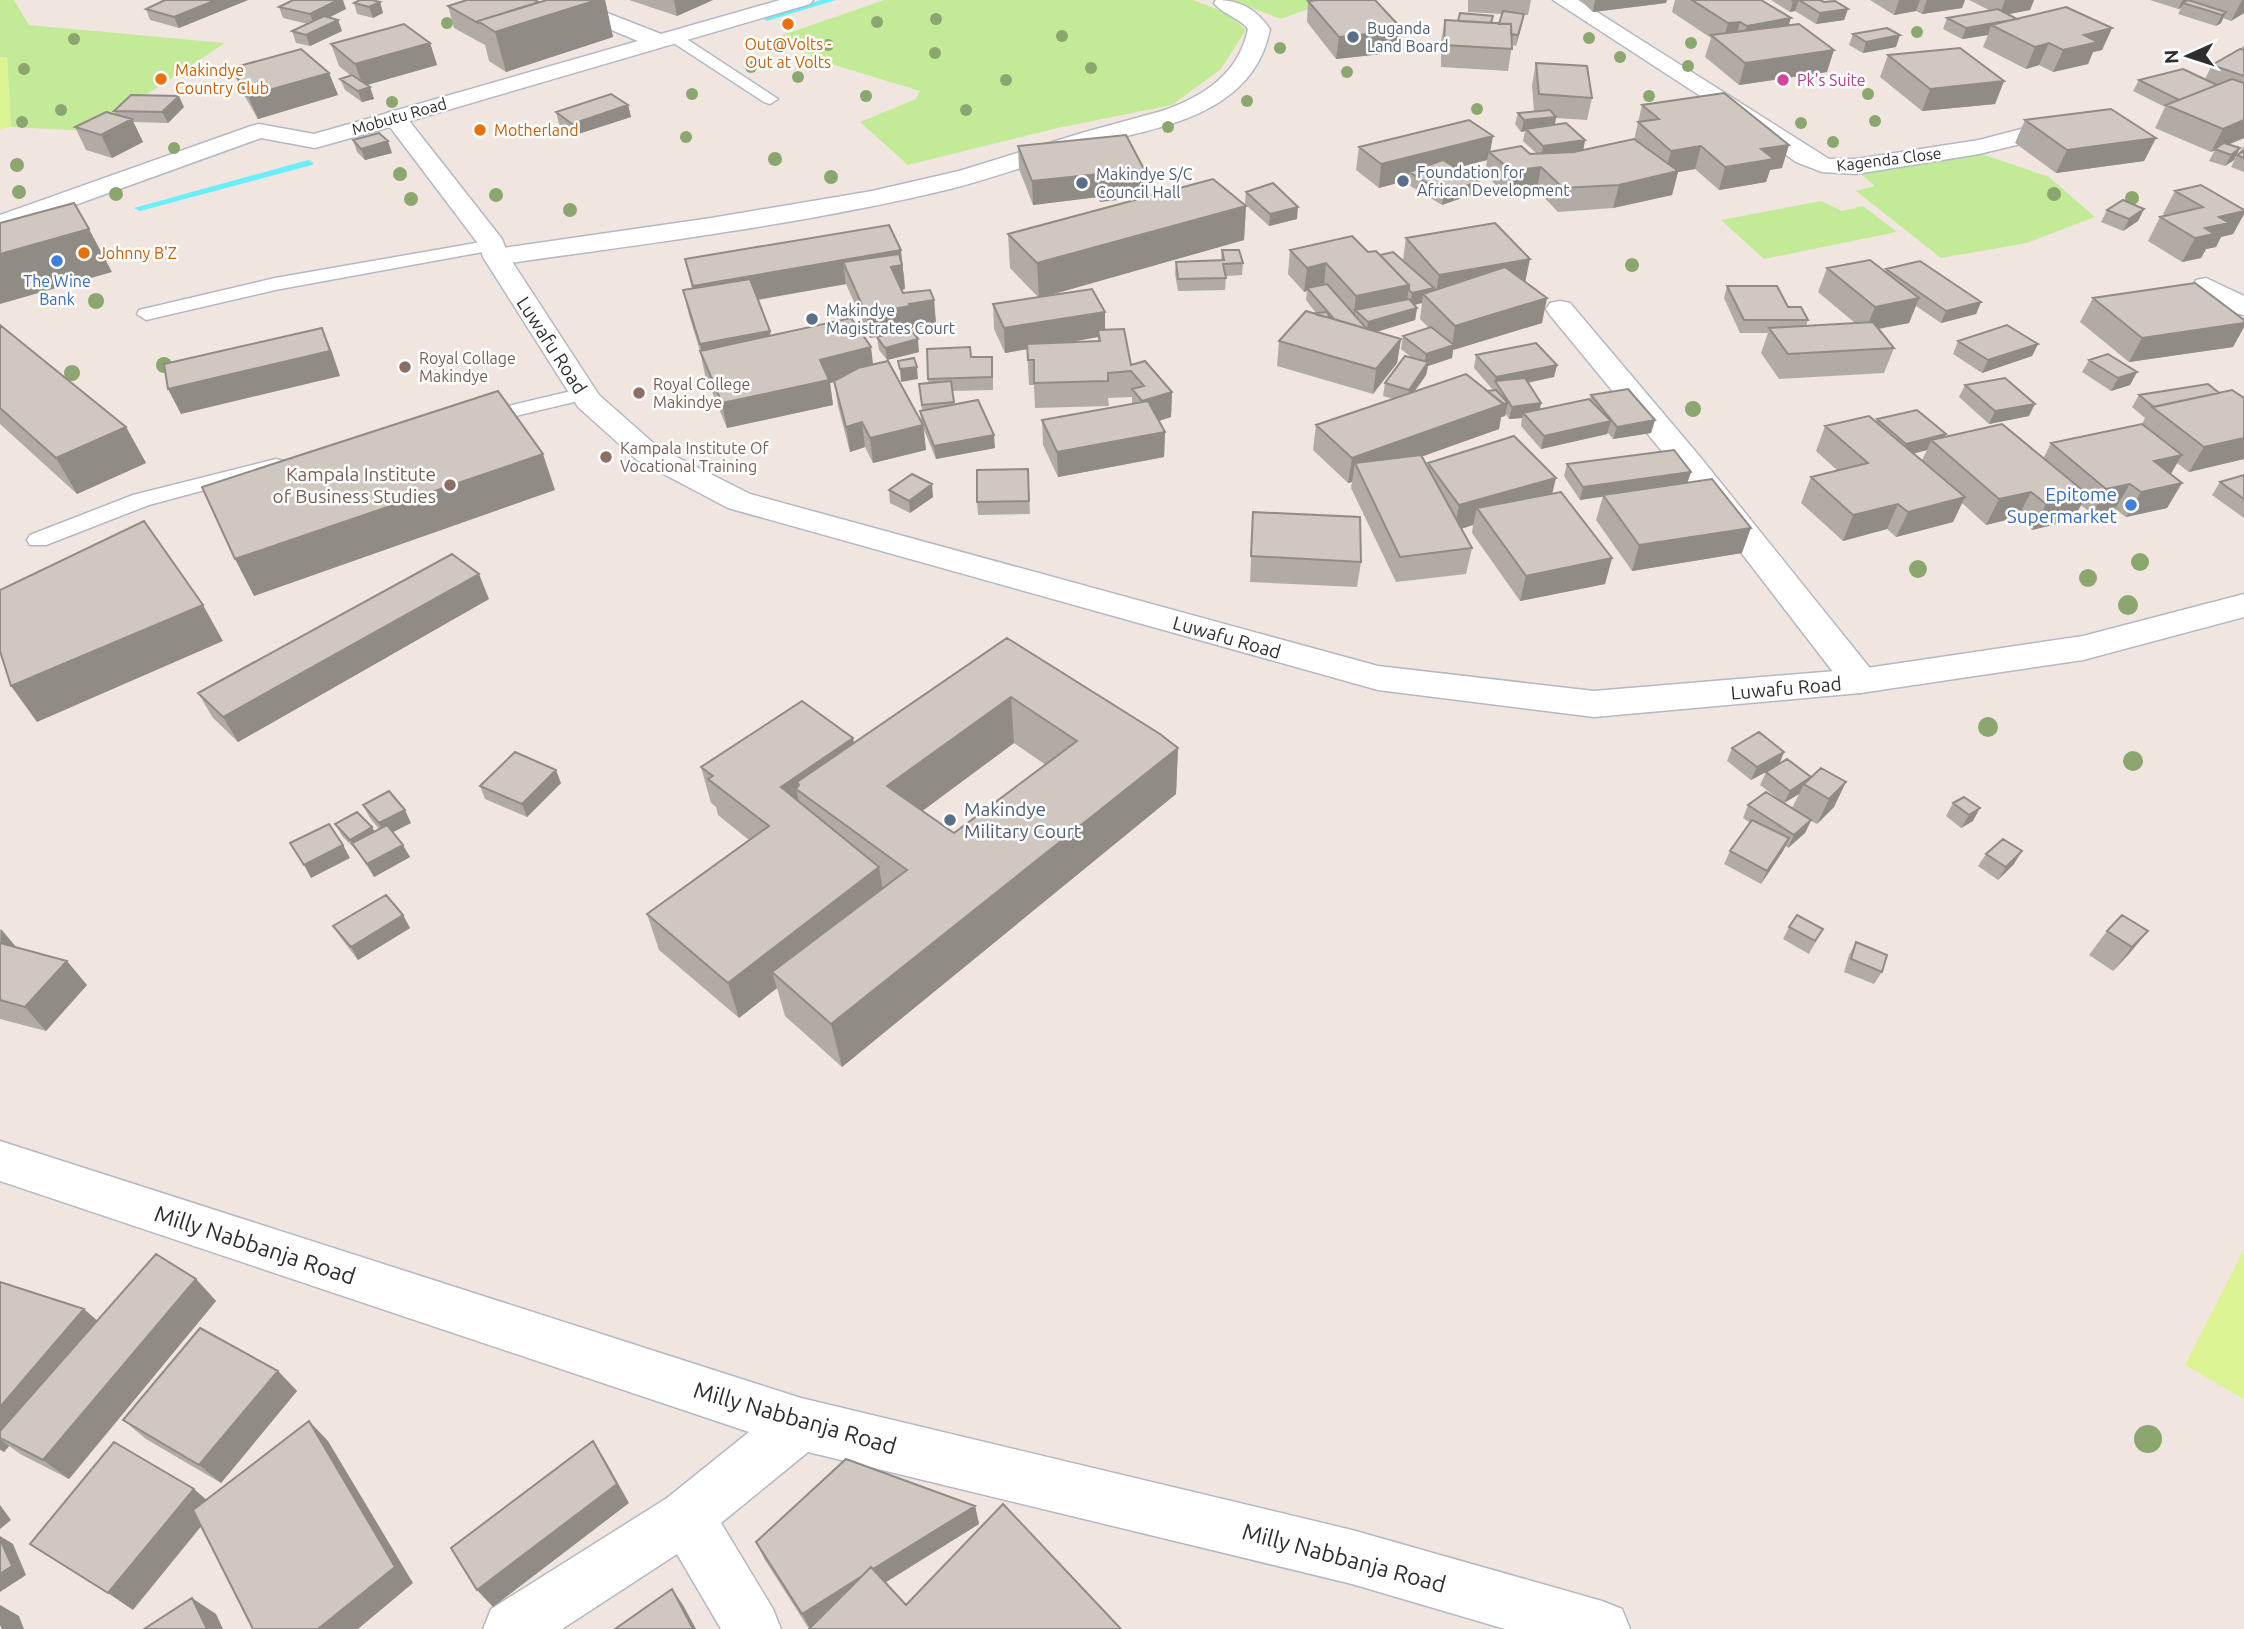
<svg xmlns="http://www.w3.org/2000/svg" width="2244" height="1629" viewBox="0 0 2244 1629" font-family="Ubuntu,sans-serif">
<style>
.green{fill:#c3eb97}
.pitch{fill:#dbf392}
.lines{fill:none;stroke-linecap:round;stroke-linejoin:round}
.stream{fill:#6aeefa;fill-rule:evenodd}
.service-casing{stroke:#b3b8c2;stroke-width:3}
.minor-casing{stroke:#b3b8c2;stroke-width:3}
.tertiary-casing{stroke:#b3b8c2;stroke-width:3}
.service{fill:#fff;fill-rule:evenodd}
.minor{fill:#fff;fill-rule:evenodd}
.tertiary{fill:#fff;fill-rule:evenodd}
.tree{fill:#8ba76f}
.wall{fill:#b2aba5;fill-rule:evenodd}
.shaded-wall{fill:#918b86}
.building{fill:#cfc7c0;stroke:#918b86;stroke-width:2;fill-rule:evenodd}
.food-dot{fill:#e8710a;stroke:#fff;stroke-width:2.5}
.service-dot{fill:#5c6f8a;stroke:#fff;stroke-width:2.5}
.hotel-dot{fill:#d1479c;stroke:#fff;stroke-width:2.5}
.shop-dot{fill:#3f7fe0;stroke:#fff;stroke-width:2.5}
.education-dot{fill:#8d6e63;stroke:#fff;stroke-width:2.5}
.labels{text-anchor:middle;stroke-width:5;stroke-linejoin:round;paint-order:stroke}
.far-service-label{font-size:16px;fill:#4e5e75;stroke:#fff;text-anchor:start}
.far-food-label{font-size:16px;fill:#c56008;stroke:#fff;text-anchor:start}
.far-hotel-label{font-size:16px;fill:#b23c85;stroke:#fff;text-anchor:start}
.far-street-label{font-size:16px;fill:#2e2e2e;stroke:#fff}
.far-shop-label{font-size:16px;fill:#366cbe;stroke:#fff}
.far-education-label{font-size:16px;fill:#785e54;stroke:#fff;text-anchor:start}
.street-label{font-size:19px;fill:#2e2e2e;stroke:#fff}
.education-label{font-size:19px;fill:#785e54;stroke:#fff;text-anchor:end}
.shop-label{font-size:19px;fill:#366cbe;stroke:#fff;text-anchor:end}
.service-label{font-size:19px;fill:#4e5e75;stroke:#fff;text-anchor:start}
.near-street-label{font-size:23px;fill:#2e2e2e;stroke:#fff}
</style>
<rect width="100%" height="100%" fill="#f0e6df"/>
<!-- green -->
<path class="green" d="M0,0H14L29,25L225,43L91,131L11,127L7,58L0,57Z
M884,0H1193L1227,13L1246,30L1221,69L1172,105L1058,128L908,165L860,122L916,99L920,91L828,63L774,38Z
M1231,0H1346L1329,1L1281,19Z
M1979,153L2049,177L2095,217L2027,243L1941,258L1856,191L1875,186L1857,171Z
M1821,201L1842,211L1863,206L1897,232L1764,259L1721,220Z"/>
<!-- pitch -->
<path class="pitch" d="M7,57L11,127L0,129V58Z
M2244,1249V1399L2185,1365Z"/>
<g class="lines">
<!-- stream -->
<path class="stream" d="M821,0H836L767,21L762,18Z
M308,160L314,163L312,165L140,211L134,208Z"/>
<defs>
<path id="service" d="M674,33L679,34L778,99L770,104L764,102L669,40L667,37Z
M493,240L502,245L499,249L275,290L146,320L137,314L139,310L275,278Z
M584,388L591,390L594,394L591,398L477,425L470,423L467,419L470,415Z
M276,459L283,461L287,465L283,469L149,505L46,545H30L27,540L30,535L133,495Z"/>
<path id="minor" d="M546,0H574L661,34L780,0H813L810,4L403,123H387L383,118L387,113L638,41L549,4Z
M1216,0C1240,0 1256,9 1270,29C1264,60 1247,84 1221,101C1180,128 1127,134 1081,148C1037,162 994,178 950,189C801,225 648,243 496,265L487,263L483,257L487,251L496,249L711,218L872,191L959,171L1085,132L1162,111C1203,97 1239,74 1248,29C1239,17 1223,15 1214,3Z
M1553,0H1578L1829,159H1856L1979,140L2067,117L2075,119L2079,124L2075,129L2054,136L1979,154L1856,174L1822,172L1796,162L1748,127Z
M2206,278L2244,296V315L2234,313L2196,292L2193,286L2196,280Z
M1560,301L1570,303L1701,458L1873,672L1878,681L1873,690L1860,693L1847,690L1679,472L1550,315L1546,309L1550,303Z
M0,1141L801,1398L1352,1530L1602,1601L1622,1609L1630,1629H1505L1352,1584L808,1452L721,1523L773,1609L781,1629H721L677,1554L562,1629H483L491,1609L667,1498L749,1432L0,1181Z"/>
<path id="tertiary" d="M395,111L403,113L502,239L509,257L599,395L659,448L750,494L1378,666L1594,691L1860,669L2083,636L2244,594V617L2083,660L1860,693L1594,717L1378,690L728,508L637,460L578,407L483,257L480,246L390,127L315,148L261,138L0,232V215L251,126L259,124L314,134Z"/>
</defs>
<!-- service casing -->
<use href="#service" class="service-casing"/>
<!-- minor casing -->
<use href="#minor" class="minor-casing"/>
<!-- tertiary casing -->
<use href="#tertiary" class="tertiary-casing"/>
<!-- service -->
<use href="#service" class="service"/>
<!-- minor -->
<use href="#minor" class="minor"/>
<!-- tertiary -->
<use href="#tertiary" class="tertiary"/>
</g>
<!-- trees -->
<g class="tree">
<circle cx="936" cy="19" r="6"/>
<circle cx="877" cy="22" r="6"/>
<circle cx="447" cy="23" r="6"/>
<circle cx="1917" cy="32" r="6"/>
<circle cx="1062" cy="36" r="6"/>
<circle cx="1589" cy="38" r="6"/>
<circle cx="74" cy="39" r="6"/>
<circle cx="1691" cy="43" r="6"/>
<circle cx="828" cy="45" r="6"/>
<circle cx="1280" cy="48" r="6"/>
<circle cx="935" cy="53" r="6"/>
<circle cx="1620" cy="57" r="6"/>
<circle cx="1688" cy="66" r="6"/>
<circle cx="751" cy="67" r="6"/>
<circle cx="1091" cy="68" r="6"/>
<circle cx="24" cy="69" r="6"/>
<circle cx="1347" cy="72" r="6"/>
<circle cx="798" cy="77" r="6"/>
<circle cx="1006" cy="80" r="6"/>
<circle cx="692" cy="94" r="6"/>
<circle cx="1868" cy="94" r="6"/>
<circle cx="866" cy="96" r="6"/>
<circle cx="1649" cy="96" r="6"/>
<circle cx="1247" cy="101" r="6"/>
<circle cx="392" cy="102" r="6"/>
<circle cx="1477" cy="109" r="6"/>
<circle cx="61" cy="110" r="6"/>
<circle cx="966" cy="110" r="6"/>
<circle cx="1875" cy="121" r="6"/>
<circle cx="22" cy="122" r="6"/>
<circle cx="1801" cy="123" r="6"/>
<circle cx="1168" cy="127" r="6"/>
<circle cx="686" cy="137" r="6"/>
<circle cx="1833" cy="142" r="6"/>
<circle cx="174" cy="148" r="6"/>
<circle cx="775" cy="159" r="7"/>
<circle cx="17" cy="165" r="7"/>
<circle cx="400" cy="174" r="7"/>
<circle cx="831" cy="177" r="7"/>
<circle cx="19" cy="192" r="7"/>
<circle cx="116" cy="194" r="7"/>
<circle cx="2054" cy="194" r="7"/>
<circle cx="496" cy="195" r="7"/>
<circle cx="2132" cy="198" r="7"/>
<circle cx="411" cy="199" r="7"/>
<circle cx="570" cy="210" r="7"/>
<circle cx="1632" cy="265" r="7"/>
<circle cx="96" cy="301" r="8"/>
<circle cx="164" cy="365" r="8"/>
<circle cx="72" cy="373" r="8"/>
<circle cx="1693" cy="409" r="8"/>
<circle cx="2140" cy="562" r="9"/>
<circle cx="1918" cy="569" r="9"/>
<circle cx="2088" cy="578" r="9"/>
<circle cx="2128" cy="605" r="10"/>
<circle cx="1988" cy="727" r="10"/>
<circle cx="2133" cy="761" r="10"/>
<circle cx="2148" cy="1439" r="14"/>
</g>
<!-- wall -->
<path class="wall" d="M248,0L179,28L150,20L146,9Z
M547,0H605L613,37L506,72L489,61L485,45L454,28L448,6L539,2Z
M629,0H713L677,16Z
M1468,0H1531L1528,15H1524L1516,46L1512,45L1508,71L1441,67V42L1445,20L1499,23L1502,14L1468,12Z
M1580,0H1667L1666,3L1593,12Z
M1675,0H1765L1762,1L1788,26L1827,72L1739,85L1705,57L1711,38L1672,12Z
M1771,0H1820L1824,2L1848,9L1844,20L1816,24L1795,11L1790,12Z
M1870,0H1965L1962,8L1922,14L1916,11L1894,15Z
M1969,0H2034L2030,10L2008,14L2017,19L2112,28L2102,50L2093,52L2088,64L2053,72L2039,65L2026,69L1983,47L1988,35L1962,39L1943,29L1947,18L1989,10Z
M2150,0H2244V13L2231,21L2223,18L2221,23L2216,26L2178,14L2181,8L2178,9Z
M1308,1L1403,30L1400,52L1336,59L1307,22Z
M380,2L383,13L373,18L357,14L354,3Z
M279,7L346,9L328,18L338,20L342,31L310,46L296,43L292,31L308,24L283,18Z
M1853,34L1896,47L1863,53L1849,45Z
M430,43L437,65L367,85L370,87L374,99L362,102L345,90L340,79L350,75L339,66L331,44Z
M2244,46V138L2229,144L2240,148L2234,160L2225,166L2209,161L2215,150L2211,152L2155,128L2165,107L2133,91L2139,80L2205,79L2212,65Z
M1888,55L2004,81L1995,104L1922,111L1880,77Z
M1536,63L1592,98L1587,120L1556,118L1555,125L1585,140L1583,150L1634,140L1642,105L1782,168L1770,170L1766,182L1719,190L1695,169L1678,172L1672,195L1613,208L1558,212L1537,190L1507,195L1485,175L1487,160L1455,168L1476,193L1442,205L1407,184L1408,180L1379,188L1356,170L1359,147L1536,153L1523,141L1525,131L1521,132L1515,124L1518,113L1534,111L1532,85Z
M232,68L329,73L338,95L258,119L241,90Z
M628,105L631,117L575,135L559,124L556,112Z
M184,107L168,123L133,122L143,142L112,158L86,150L75,127L116,115L114,111Z
M2025,120L2156,138L2144,161L2056,173L2015,143Z
M1126,135L1100,202L1098,197L1033,205L1019,169L1018,146Z
M353,140L392,153L365,160L357,152Z
M2244,146V172L2231,167L2237,155Z
M2175,191L2244,210V214L2233,234L2221,237L2216,247L2206,249L2201,258L2182,262L2148,241L2160,217L2165,216L2163,214Z
M1246,192L1297,219L1269,226L1245,204Z
M1246,206L1244,240L1047,296L1105,312V330L1131,365L1172,392L1171,417L1159,421L1165,432L1164,457L1058,477L1043,445L1042,420L1132,404V397L1108,398L1109,406L1035,408L1034,385H1029L1027,349L1005,353L994,329L993,304L1038,297L1010,268L1008,234ZM1098,337V341L1072,342Z
M2144,209L2138,221L2123,231L2101,222L2107,210Z
M889,225L904,274L905,289L902,290L903,293L934,300L936,324L912,328V330L911,331L919,352L887,360L879,350L877,337L880,336L870,338L846,284L758,300L770,336L873,365L921,420L920,411L922,410L919,384L928,383L927,349L971,357L993,370V390L952,391L954,405L995,448L936,459L924,430L926,450L873,463L865,447L850,452L838,406L834,382L830,383L833,405L727,428L705,375L700,351L689,315L683,290L692,289L685,259Z
M1406,238L1525,282L1542,323L1453,350L1452,358L1428,366L1426,375L1414,392L1487,391L1493,390L1474,368L1476,355L1557,365L1554,377L1528,383L1541,403L1540,410L1590,400L1591,395L1655,420L1651,433L1613,439L1608,433L1607,434L1541,449L1521,426L1522,418L1509,419L1506,414L1505,416L1501,417L1499,429L1422,456L1428,466V463L1552,494L1612,558L1605,584L1520,601L1472,533L1473,525L1461,529L1472,548L1466,574L1396,582L1351,488L1352,482L1348,483L1313,450L1316,425L1394,399L1383,396L1385,383L1412,358L1401,349L1403,336L1429,328L1420,319L1422,303L1414,305L1417,308L1415,320L1377,332L1401,339L1397,363L1373,394L1277,366L1279,341L1316,314V313L1306,300L1307,291L1304,292L1288,274L1290,250L1368,252L1403,260Z
M1222,250L1243,263L1242,275L1226,276L1225,290L1178,291L1175,274L1176,262L1221,260Z
M1827,268L1885,272L1886,269L1981,302L1976,314L1941,323L1916,306L1909,323L1879,329L1894,348L1884,373L1779,379L1761,353L1768,333H1740L1724,298L1727,286L1788,307L1808,320L1806,326L1855,323L1818,292Z
M2093,298L2244,320V327L2233,347L2129,362L2080,322Z
M0,325L126,427L146,463L77,494L0,424Z
M1958,341L2038,344L2032,356L1982,373L1953,354Z
M2089,360L2137,372L2130,385L2111,391L2082,372Z
M1965,385L2029,416L1989,424L1959,397Z
M2219,393L2244,398V459L2189,472L2177,463L2171,474L2182,483L2167,508L2126,517L2115,509L2092,514L2081,505L2073,520L2032,530L2018,517L1986,525L1962,503L1953,522L1896,537L1887,529L1843,541L1801,503L1811,477L1838,471L1816,451L1825,426L1876,421L1877,419L1945,437L2043,459L2051,443L2142,424L2145,418L2132,407L2139,395ZM1927,450L1922,460L1914,453Z
M1567,464L1691,472L1687,483L1742,553L1632,571L1596,520L1603,496L1580,500L1564,476Z
M1028,469L1030,514L978,515L977,502Z
M2244,475V518L2212,495L2220,482Z
M889,490L933,497L910,513L890,503Z
M1253,512L1361,562L1357,587L1250,582Z
M489,599L238,742L213,718L198,693Z
M1007,638L1178,748L1176,794L842,1067L785,1016L777,988L739,1018L659,950L647,914L749,840L718,815L716,807L711,803L701,767L853,738L854,743ZM1014,743L1046,765L954,833L922,811Z
M1732,748L1784,752L1779,764L1811,777L1821,768L1834,807L1817,824L1811,821L1805,833L1788,848L1786,846L1761,884L1724,864L1730,851L1750,823L1743,818L1748,805L1784,803L1760,785L1766,772L1768,771L1751,780L1727,761ZM1799,794L1792,808L1784,803Z
M561,783L527,817L485,799L480,786Z
M1964,797L1973,821L1961,828L1946,816L1953,803Z
M363,805L411,823L393,832L410,857L374,877L358,852L343,837L335,824L375,831L379,829L370,818Z
M1986,854L2014,864L1998,880L1978,866Z
M403,915L410,928L358,960L341,938L333,926Z
M1789,927L1823,929L1809,954L1783,939Z
M0,929L16,947L87,985L46,1031L0,1019Z
M2107,931H2148L2128,955L2113,971L2089,955Z
M1856,942L1882,972L1874,984L1844,972L1849,955Z
M196,1279L216,1301L69,1479L22,1455L9,1446L4,1452L0,1450V1282L97,1320Z
M278,1371L297,1391L221,1483L146,1439L123,1420Z
M975,1506L979,1524L885,1583L906,1605L1121,1629H809L765,1560L756,1542Z"/>
<!-- shaded-wall -->
<path class="shaded-wall" d="M216,0H248L179,28L174,17Z
M338,0H343L346,9L314,25L310,14Z
M597,0H605L613,37L506,72L495,32Z
M674,0H713L677,16Z
M1595,0H1667L1666,3L1593,12Z
M1799,0L1795,11L1790,12L1793,1Z
M1899,0H1920L1916,11L1894,15Z
M1927,0H1965L1962,8L1922,14Z
M2005,0H2034L2030,10L1999,16Z
M2183,0H2186L2181,8L2178,9Z
M2242,0H2244V13L2231,21Z
M380,2L383,13L373,18L369,7Z
M1848,9L1844,20L1816,24L1820,13Z
M2226,12L2221,23L2216,26L2222,15Z
M1524,14L1522,25L1516,46L1518,35Z
M1791,18L1784,40L1740,48L1747,26Z
M2017,19L1991,25L1988,35L1962,39L1966,28Z
M338,20L342,31L310,46L306,35Z
M1740,22L1734,43L1722,45L1728,23Z
M2112,28L2102,50L2093,52L2088,64L2053,72L2063,50L2084,35Z
M1403,30L1400,52L1336,59L1339,37Z
M1900,35L1896,47L1863,53L1866,42Z
M430,43L437,65L363,86L355,64Z
M2049,43L2039,65L2026,69L2035,47Z
M1834,50L1827,72L1739,85L1745,63Z
M329,73L338,95L258,119L248,96Z
M2004,81L1995,104L1922,111L1930,89Z
M370,87L374,99L362,102L358,91Z
M179,96L184,107L168,123L162,112Z
M628,105L631,117L575,135L572,124Z
M1556,117L1554,129H1526L1525,131L1521,132L1524,120Z
M132,119L143,142L112,158L101,135Z
M2244,120V138L2211,152L2223,129Z
M1493,136L1490,153L1489,152L1487,160L1418,178L1409,172L1408,180L1379,188L1381,164Z
M2156,138L2144,161L2056,173L2067,150Z
M1585,140L1583,152L1541,158L1543,146Z
M388,141L392,153L365,160L361,149Z
M1789,145L1782,168L1770,170L1766,182L1719,190L1725,167L1761,149Z
M1701,146L1695,169L1678,172L1672,195L1613,208L1619,185L1665,174L1671,151Z
M2240,148L2234,160L2225,166L2231,155Z
M1541,167L1537,190L1507,195L1512,171Z
M1146,173L1145,197L1100,202L1099,178Z
M1098,174V197L1033,205L1032,181Z
M1478,182L1476,193L1442,205L1444,193Z
M1246,206L1244,240L1039,298L1037,263Z
M1298,207L1297,219L1269,226L1270,214Z
M2144,209L2138,221L2123,231L2129,219Z
M2244,211V214L2233,234L2221,237L2216,247L2206,249L2201,258L2182,262L2195,238L2205,228L2219,217Z
M89,229L112,272L0,304V254Z
M901,250L905,289L893,291L843,262L846,284L698,310L693,286Z
M1530,259L1525,283L1435,299L1439,275Z
M1326,263L1324,287L1307,288V291L1304,292L1307,268Z
M1409,285L1406,310H1355L1354,320L1353,321L1356,296Z
M1434,288L1432,300L1423,294L1422,303L1410,306L1412,293Z
M1547,298L1542,323L1453,350L1452,358L1428,366L1426,375L1407,402L1409,390L1424,367L1426,354L1452,346L1455,326Z
M1919,298L1909,323L1865,331L1875,307Z
M934,300L936,324L912,328V330L870,338L866,314L909,304Z
M1981,302L1976,314L1941,323L1946,311Z
M1417,308L1415,320L1366,335L1368,322Z
M1105,312V336L1098,330V337L1005,353L1004,328Z
M2244,323V327L2233,347L2129,362L2142,338Z
M322,328L332,352L340,376L181,414L168,389Z
M770,331L774,356L703,359L700,344Z
M918,339L919,352L887,360L885,348Z
M1401,339L1397,363L1373,394L1376,369Z
M2038,344L2032,356L1982,373L1988,360Z
M871,347L874,372L830,383L833,405L727,428L722,403L820,360Z
M1557,365L1554,377L1500,388L1495,381L1496,377Z
M917,367L918,379L901,382L900,369Z
M2137,372L2130,385L2111,391L2118,378Z
M1172,392L1171,417L1142,426V401Z
M1508,403L1505,416L1501,417L1499,429L1362,478L1355,463L1352,482L1348,483L1352,458Z
M1541,403L1538,416L1523,413L1522,418L1509,419L1512,407Z
M2035,404L2029,416L1989,424L1995,411Z
M1655,420L1651,433L1613,439L1617,427Z
M1611,421L1607,434L1541,449L1544,436Z
M862,422L865,447L850,452L846,427Z
M923,425L926,450L873,463L870,438Z
M126,427L146,463L77,494L56,458Z
M1165,432L1164,457L1058,477L1057,452Z
M1946,434L1940,447L1931,440L1927,450L1901,457L1906,444Z
M994,435L995,448L936,459L934,446Z
M2244,438V459L2189,472L2204,447Z
M543,454L555,490L254,596L235,559Z
M2182,455L2167,480L2154,461Z
M1691,472L1687,484L1580,500L1583,487Z
M1556,478L1550,503L1477,508L1473,525L1454,531L1459,505Z
M2182,483L2167,508L2126,517L2141,492Z
M932,484L933,497L910,513L909,501Z
M2130,484L2115,509L2092,514L2106,489Z
M2031,492L2018,517L1986,525L1999,499Z
M2087,494L2073,520L2032,530L2046,504Z
M1965,497L1953,522L1896,537L1908,512Z
M1898,504L1887,529L1843,541L1853,515Z
M1751,528L1742,553L1632,571L1639,545Z
M1612,558L1605,584L1520,601L1526,576Z
M479,574L489,599L238,742L223,717Z
M203,605L223,641L37,722L11,686Z
M1011,697L1014,743L894,832L887,786Z
M853,738L859,775L799,785L797,782L798,790L796,789L802,815L781,787Z
M1178,748L1176,794L842,1067L831,1024Z
M1784,752L1779,765L1751,780L1757,767Z
M556,770L561,783L527,817L522,804Z
M1811,777L1804,784L1799,794L1784,803L1790,791Z
M1846,782L1834,807L1817,824L1829,799Z
M1980,808L1973,821L1961,828L1969,815Z
M405,810L411,823L385,836L379,823Z
M1811,820L1805,833L1788,848L1794,835Z
M372,827L379,840L352,843L357,853L350,840Z
M1789,838L1783,851L1761,884L1767,871Z
M343,845L350,858L311,878L304,865Z
M403,845L410,857L374,877L367,864Z
M2022,851L2014,864L1998,880L2006,867Z
M879,867L885,903L772,972L777,988L739,1018L728,983Z
M403,915L410,928L358,960L351,947Z
M1,929L22,954L0,952Z
M2148,931L2128,955L2113,971L2132,947Z
M67,961L87,985L46,1031L25,1007Z
M196,1279L216,1301L69,1479L43,1460Z
M84,1309L108,1330L0,1438V1407Z
M278,1371L297,1391L221,1483L199,1465Z
M309,1421L328,1441L413,1583L358,1629H318Z
M0,1439L9,1446L4,1452L0,1449Z
M593,1441L605,1460L629,1503L493,1607L477,1590Z
M194,1489L216,1508L133,1610L108,1593Z
M0,1505L11,1520L0,1529Z
M975,1506L979,1524L810,1629L802,1614Z
M0,1536L13,1544L26,1575L0,1592Z
M672,1589L683,1605L696,1629H693Z
M192,1598L216,1614L223,1629H207Z
M0,1605L19,1616L24,1629H2L0,1625Z"/>
<!-- building -->
<path class="building" d="M165,0H216L174,17L146,9Z
M293,0H338L310,14L279,7Z
M360,0H372L380,2L369,7L354,3Z
M467,0H534L539,2L478,21V23L448,6Z
M547,0H597L495,32L478,21Z
M1318,0H1375L1403,30L1339,37L1308,1Z
M1692,0H1761L1791,18L1747,26L1740,22L1728,23Z
M1792,0H1820L1824,2L1835,1L1848,9L1820,13L1799,0L1793,1Z
M2188,0L2226,12L2222,15L2183,3Z
M2066,7L2112,28L2084,35L2098,42L2063,50L2049,43L2035,47L1991,25Z
M1998,9L2017,19L1966,28L1947,18Z
M1503,11L1524,14L1518,35L1511,34V24H1499Z
M1460,13L1493,16L1491,23L1458,21Z
M324,16L338,20L306,35L292,31Z
M1445,20L1511,24L1512,49L1444,45Z
M404,24L430,43L355,64L331,44Z
M1799,24L1834,50L1745,63L1711,35Z
M1887,28L1900,35L1866,42L1853,34Z
M1960,48L2004,81L1930,89L1888,55Z
M301,49L329,73L248,96L232,68Z
M2240,49L2244,50V76L2212,65Z
M1536,63L1587,66L1592,98L1539,94Z
M2183,69L2217,85L2179,100L2139,80Z
M352,75L370,87L358,91L340,79Z
M2232,79L2244,83V120L2223,129L2166,105Z
M1724,93L1789,145L1761,149L1774,159L1725,167L1701,146L1671,151L1638,122L1659,119L1642,105Z
M611,94L628,105L572,124L556,112Z
M131,95L179,96L162,112L114,111Z
M2111,109L2156,138L2067,150L2025,120Z
M1550,110L1556,117L1524,120L1518,113Z
M106,112L132,119L101,135L75,127Z
M1469,120L1493,136L1381,164L1359,147Z
M1566,123L1585,140L1543,146L1526,129Z
M379,133L388,141L361,149L353,140Z
M1126,135L1146,173L1099,178L1098,174L1032,181L1018,146Z
M1634,139L1678,171L1619,185L1563,188L1541,167L1512,171L1489,152L1521,146L1530,154L1574,152Z
M2224,143L2240,148L2231,155L2215,149Z
M2244,151V158L2237,155Z
M1443,160L1478,182L1444,193L1409,172Z
M1213,179L1246,206L1037,263L1008,234Z
M1273,183L1298,207L1270,214L1246,192Z
M2201,185L2244,210V211L2219,217L2229,223L2205,228L2214,234L2195,238L2160,217L2203,207L2175,191Z
M2123,200L2144,209L2129,219L2107,210Z
M74,203L89,229L0,254V223Z
M1495,223L1530,259L1439,275L1406,238Z
M889,225L901,250L693,286L685,259Z
M1352,236L1368,252L1376,251L1409,285L1356,296L1326,263L1307,268L1290,250Z
M1222,250H1239L1243,263L1223,264L1226,278L1178,279L1176,262L1224,260Z
M1393,252L1434,288L1412,293L1409,290V285L1380,255Z
M899,254L902,265L891,267L903,293L930,290L934,300L909,304L910,306L866,314L843,262Z
M1870,260L1919,298L1875,307L1827,268Z
M1920,261L1981,302L1946,311L1886,269Z
M1505,267L1547,298L1455,326L1423,294Z
M750,279L770,331L700,344L683,290Z
M2195,283L2244,320V323L2142,338L2093,298Z
M1327,284L1367,329L1334,319L1307,288Z
M1727,286H1777L1788,307H1801L1808,320H1744Z
M1092,289L1105,312L1004,328L993,304Z
M1409,299L1417,308L1368,322L1355,310Z
M1306,311L1401,339L1376,369L1279,341Z
M1327,312L1330,318L1317,315L1316,313Z
M851,318L871,347L820,360L829,380L722,403L700,351Z
M1873,322L1894,348L1788,354L1769,328Z
M0,325L126,427L56,458L0,408Z
M2007,325L2038,344L1988,360L1958,341Z
M1431,327L1454,345L1426,354L1403,336Z
M322,328L330,351L168,389L164,364Z
M910,328L918,339L885,348L877,337Z
M1124,329L1131,365L1145,361L1172,392L1142,401L1132,389L1144,386L1131,371L1108,373V381L1034,383V360H1028L1027,344L1100,341L1098,330Z
M1536,343L1557,365L1496,377L1476,355Z
M970,347L971,357H992V377L928,379L927,349Z
M2108,354L2137,372L2118,378L2089,360Z
M1405,356L1428,362L1409,390L1385,383Z
M914,358L917,367L900,369L898,361Z
M888,361L923,425L870,438L862,422L846,427L834,381L858,368Z
M1466,374L1504,404L1352,458L1316,425Z
M1525,378L1541,403L1512,407L1495,381Z
M2005,378L2035,404L1995,411L1965,385Z
M951,381L954,402L922,405L919,384Z
M2208,384L2219,393L2154,407L2139,395Z
M1628,389L1655,420L1617,427L1591,395Z
M1496,390L1508,403L1503,404L1487,391Z
M2232,390L2244,398V438L2204,447L2152,407Z
M498,391L543,454L235,559L202,487Z
M1589,399L1611,421L1544,436L1523,413Z
M978,400L994,435L934,446L920,411Z
M1148,401L1165,432L1057,452L1042,420Z
M1917,410L1946,434L1906,444L1877,419Z
M1869,416L1965,497L1908,512L1898,504L1853,515L1811,477L1868,463L1825,426Z
M2002,424L2087,494L2046,504L2031,492L1999,499L1931,440Z
M2142,424L2182,455L2154,461L2182,483L2141,492L2130,484L2106,489L2051,443Z
M1514,436L1556,478L1459,505L1428,463Z
M1674,450L1691,472L1583,487L1567,464Z
M1421,455L1472,548L1400,557L1355,463Z
M1028,469L1029,501L977,502V470Z
M912,474L932,484L909,501L889,490Z
M2244,475V499L2220,482Z
M1712,479L1751,528L1639,545L1603,495Z
M1561,492L1612,558L1526,576L1477,508Z
M1253,512L1360,517L1361,562L1251,556Z
M144,521L203,605L11,686L0,651V590Z
M452,554L479,574L223,717L198,693Z
M1007,638L1160,734L1178,748L831,1024L772,972L907,870L796,789L799,785L797,782ZM1011,697L1077,741L954,833L887,786Z
M802,701L853,738L781,787L879,867L728,983L647,914L769,826L708,779L713,776L701,767Z
M1759,732L1784,752L1757,767L1732,748Z
M515,752L556,770L522,804L480,786Z
M1787,759L1811,777L1790,791L1766,772Z
M1821,768L1846,782L1829,799L1804,784Z
M389,791L405,810L379,823L363,805Z
M1766,792L1811,820L1794,835L1748,805Z
M1964,797L1980,808L1969,815L1953,803Z
M357,812L372,827L350,840L335,824Z
M1752,820L1789,838L1767,871L1730,851Z
M329,824L343,845L304,865L290,843Z
M387,825L403,845L367,864L352,843Z
M2003,839L2022,851L2006,867L1986,854Z
M386,895L403,915L351,947L333,926Z
M1797,915L1823,929L1815,941L1789,927Z
M2122,915L2148,931L2132,947L2107,931Z
M1856,942L1887,955L1882,972L1851,959Z
M0,943L67,961L25,1007L0,1000Z
M156,1254L196,1279L43,1460L0,1438V1431Z
M0,1282L84,1309L0,1407Z
M200,1328L278,1371L199,1465L123,1420Z
M309,1421L395,1567L318,1629H253L193,1510Z
M593,1441L617,1484L477,1590L451,1548Z
M114,1442L194,1489L108,1593L30,1544Z
M846,1459L975,1506L873,1569L871,1567L862,1576L802,1614L756,1542Z
M1003,1504L1121,1629H809L871,1567L906,1605Z
M0,1539L12,1566L0,1574Z
M672,1589L693,1629H615Z
M192,1598L207,1629H144Z"/>
<!-- markers -->
<g class="food-dot">
<circle cx="788" cy="24" r="7"/>
<circle cx="161" cy="79" r="7"/>
<circle cx="480" cy="130" r="7"/>
<circle cx="84" cy="253" r="7"/>
</g>
<g class="service-dot">
<circle cx="1353" cy="37" r="7"/>
<circle cx="1403" cy="181" r="7"/>
<circle cx="1082" cy="183" r="7"/>
<circle cx="812" cy="319" r="7"/>
<circle cx="950" cy="820" r="7"/>
</g>
<circle class="hotel-dot" cx="1783" cy="80" r="7"/>
<g class="shop-dot">
<circle cx="57" cy="261" r="7"/>
<circle cx="2131" cy="505" r="7"/>
</g>
<g class="education-dot">
<circle cx="405" cy="367" r="7"/>
<circle cx="639" cy="393" r="7"/>
<circle cx="606" cy="457" r="7"/>
<circle cx="450" cy="485" r="7"/>
</g>
<g class="labels">
<!-- far-service labels -->
<g class="far-service-label">
<text x="1367" y="34">Buganda<tspan x="1367" dy="18">Land Board</tspan></text>
<text x="1417" y="178">Foundation for<tspan x="1417" dy="18">African Development</tspan></text>
<text x="1096" y="180">Makindye S/C<tspan x="1096" dy="18">Council Hall</tspan></text>
<text x="826" y="316">Makindye<tspan x="826" dy="18">Magistrates Court</tspan></text>
</g>
<!-- far-food labels -->
<g class="far-food-label">
<text x="788" y="50" text-anchor="middle">Out@Volts -<tspan x="788" dy="18">Out at Volts</tspan></text>
<text x="175" y="76">Makindye<tspan x="175" dy="18">Country Club</tspan></text>
<text x="494" y="136">Motherland</text>
<text x="98" y="259">Johnny B'Z</text>
</g>
<!-- far-hotel labels -->
<g class="far-hotel-label">
<text x="1797" y="86">Pk's Suite</text>
</g>
<!-- far-street labels -->
<g class="far-street-label">
<text transform="translate(399 116) rotate(-16)" y="6">Mobutu Road</text>
<text transform="translate(1889 159) rotate(-7)" y="6">Kagenda Close</text>
</g>
<!-- far-shop labels -->
<g class="far-shop-label">
<text x="57" y="287">The Wine<tspan x="57" dy="18">Bank</tspan></text>
</g>
<!-- far-education labels -->
<g class="far-education-label">
<text x="419" y="364">Royal Collage<tspan x="419" dy="18">Makindye</tspan></text>
<text x="653" y="390">Royal College<tspan x="653" dy="18">Makindye</tspan></text>
<text x="620" y="454">Kampala Institute Of<tspan x="620" dy="18">Vocational Training</tspan></text>
</g>
<!-- street labels -->
<g class="street-label">
<text transform="translate(552 345) rotate(57)" y="7">Luwafu Road</text>
<text transform="translate(1227 637) rotate(16)" y="7">Luwafu Road</text>
<text transform="translate(1786 688) rotate(-5)" y="7">Luwafu Road</text>
</g>
<!-- education labels -->
<g class="education-label">
<text x="436" y="481">Kampala Institute<tspan x="436" dy="22">of Business Studies</tspan></text>
</g>
<!-- shop labels -->
<g class="shop-label">
<text x="2117" y="501">Epitome<tspan x="2117" dy="22">Supermarket</tspan></text>
</g>
<!-- service labels -->
<g class="service-label">
<text x="964" y="816">Makindye<tspan x="964" dy="22">Military Court</tspan></text>
</g>
<!-- near-street labels -->
<g class="near-street-label">
<text transform="translate(255 1245) rotate(18)" y="8">Milly Nabbanja Road</text>
<text transform="translate(795 1418) rotate(16)" y="8">Milly Nabbanja Road</text>
<text transform="translate(1344 1558) rotate(15)" y="8">Milly Nabbanja Road</text>
</g>
</g>
<!-- north arrow -->
<g transform="translate(2188 56) rotate(267)" stroke="#ffffff" stroke-width="5" paint-order="stroke">
<path d="M0-5L12 26L0 18L-12 26Z" fill="#2e2e2e"/>
<text y="-10" font-size="19" font-weight="bold" text-anchor="middle" fill="#2e2e2e">N</text>
</g>
</svg>
